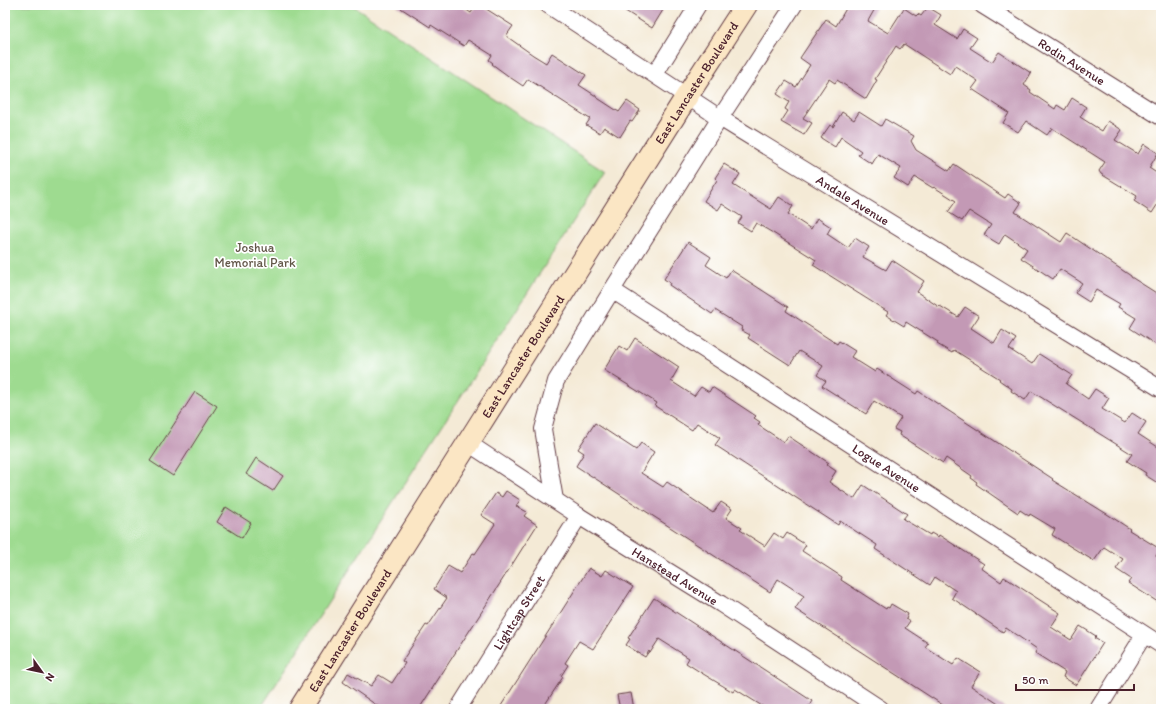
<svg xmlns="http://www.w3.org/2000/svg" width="1166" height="714" viewBox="0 0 1166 714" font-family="Itim,sans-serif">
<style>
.green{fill:#9edb90;stroke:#747d5e}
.building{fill:#c399b5}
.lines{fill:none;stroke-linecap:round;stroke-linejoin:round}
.minor-casing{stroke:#643d45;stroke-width:18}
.secondary-casing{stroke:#643d45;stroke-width:24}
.minor{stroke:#fff;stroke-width:16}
.secondary{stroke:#fbe6c4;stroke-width:22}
.labels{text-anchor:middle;stroke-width:3.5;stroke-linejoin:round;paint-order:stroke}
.street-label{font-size:13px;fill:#4a1f2b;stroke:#fff}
.park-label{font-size:13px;fill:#635749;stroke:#fff}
</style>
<rect width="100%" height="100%" fill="#fff"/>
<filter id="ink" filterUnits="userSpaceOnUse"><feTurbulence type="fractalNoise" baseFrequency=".025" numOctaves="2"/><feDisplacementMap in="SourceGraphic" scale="8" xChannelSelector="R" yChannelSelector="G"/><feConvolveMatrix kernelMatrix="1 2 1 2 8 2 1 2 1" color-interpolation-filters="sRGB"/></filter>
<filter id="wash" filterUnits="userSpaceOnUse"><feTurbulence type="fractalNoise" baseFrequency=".012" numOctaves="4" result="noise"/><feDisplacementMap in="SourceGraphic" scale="16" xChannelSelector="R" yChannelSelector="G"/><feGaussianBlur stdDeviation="0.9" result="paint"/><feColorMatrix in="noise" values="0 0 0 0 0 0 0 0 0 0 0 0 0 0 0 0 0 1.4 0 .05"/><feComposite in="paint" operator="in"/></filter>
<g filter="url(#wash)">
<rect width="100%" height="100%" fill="#f4ead6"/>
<!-- green -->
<path class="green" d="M5,5H352L605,172L260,709H5Z"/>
<g id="blocks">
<!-- building -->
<path class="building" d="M396,5H459L471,13L476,5H480L513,26L506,36L533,55L546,63L552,53L586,75L579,85L596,96V97L619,112L627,101L640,110L632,122L630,121L620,137L604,127L600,133L586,125L590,119L528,79L523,86L511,78L492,64L493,63L489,60L492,55L468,40L464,46L431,25L430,27Z
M616,5H655L663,10L652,28Z
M848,5H877L868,21L888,33L904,8L916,16L918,14L921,16L928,7L941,15L935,25L957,39L963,29L977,38L970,48L992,62L999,52L1031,73L1024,85L1031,90L1030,92L1055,109L1057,105L1065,110L1072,98L1086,107L1080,117L1102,131L1108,121L1122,130L1115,140L1138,154L1144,144L1158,153L1149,168L1161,176V199L1152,213L1134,201L1137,196L1101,174L1099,171L1105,162L1052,128L1047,135L1026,121L1018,132L1003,123L1009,113L972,89L978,81L955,66L950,74L904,44L900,49L896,46L875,79L877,80L866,99L837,80L835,83L829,79L803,118L812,123L804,135L781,122L788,111L785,109L789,102L777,94L786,81L796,87L810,65L800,58L826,19L836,26Z
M842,112L854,120L859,112L881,126L885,119L914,136L911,141L916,150L949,171L954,164L1005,198L1008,194L1021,203L1015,212L1061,242L1067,233L1131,276V277L1161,296V348L1130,328L1136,318L1118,307L1120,304L1096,290L1089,302L1075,293L1082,283L1060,269L1053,279L1021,258L1027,249L1005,234L999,244L984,235L991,225L969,211L962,221L948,212L956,201L934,187L933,188L915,177L908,187L894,178L901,168L878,154L872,164L858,155L861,151L841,137L835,147L821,138L830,125L833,127Z
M724,164L740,174L733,185L771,209L779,197L793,206L788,214L811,229L817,218L831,227L827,234L848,248L855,238L869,247L863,257L886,270L892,260L924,281L917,292L939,307L940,306L958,317L965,307L979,316L971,328L994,343L1002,330L1016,339L1009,349L1032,364L1039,354L1072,375L1066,384L1088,399L1095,389L1109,398L1102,409L1125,423L1132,413L1146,422L1138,434L1161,449V485L1145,475L1146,473L1127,461L1132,454L1031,391L1025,400L1011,391L1012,389L999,380L1000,379L954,350L952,353L937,344L938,342L906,322L904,326L886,315L888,312L813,265L816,260L773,233L756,223L751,231L738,223L742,217L722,204L718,210L704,201L717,180L715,178Z
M688,242L711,257L706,265L726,278L731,270L788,307L786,311L837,344L839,341L855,351L851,357L875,372L877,369L916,394L918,391L1018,456L1053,479L1052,480L1107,514L1130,529L1129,530L1160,549L1156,556L1161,560V604L1128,583L1131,579L1116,569L1123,559L1104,547L1094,561L1052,535L1055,529L1030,514L1029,516L1020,510L1018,513L976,484L977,482L971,478L972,476L946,458L943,463L899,435L900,432L894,429L901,418L874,401L866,414L822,386L826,381L817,375L823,366L799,351L790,365L748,338L750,335L741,330L742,327L715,310L712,314L669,285L670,283L664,279Z
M635,338L679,367L671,381L694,396L701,387L709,392L712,387L756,416L754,418L760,422L758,425L784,442L788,436L829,463L827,465L836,471L829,482L854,499L863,485L907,514L903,519L930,535L931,533L938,537L939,535L984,564L981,568L1001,582L1004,577L1060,613L1051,627L1071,640L1080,626L1096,636L1094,638L1103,643L1079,681L1076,685L1063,677L1065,672L1035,653L1037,649L1006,628L1003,632L952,598L956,591L935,577L930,585L875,549L877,545L840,521L838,525L715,445L720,438L697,423L692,430L655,406L657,403L604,370L619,346L627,351Z
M195,392L217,406L173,476L150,461Z
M595,423L636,450L641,443L654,452L641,473L663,487L667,482L713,513L721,502L732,509L726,518L742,528L740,530L765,546L774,533L783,539L787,533L806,545L802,551L842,577L841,580L886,609L887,607L889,608L891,604L908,614L906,619L910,621L905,628L928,643L925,647L953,665L958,658L980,672L971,686L1006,709H949L795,609L804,596L778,579L770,592L576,466L584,453L578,449Z
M256,458L283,476L273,491L246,474Z
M506,491L520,500L516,506L527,512L524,516L537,525L508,571L419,709H382L343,682L348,673L371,686L379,675L392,683L405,663L402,661L426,625L428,626L447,598L434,589L448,566L460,573L473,553L475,554L495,524L481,515L496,493L502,497Z
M226,507L251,523L242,538L217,522Z
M589,568L602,576L606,570L633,587L593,649L579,641L565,663L568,665L561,676L563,677L542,709H499Z
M654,598L812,701L807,709H767L735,689L733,692L700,672L686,663L689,658L659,639L650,653L649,651L645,657L626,645L630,639L628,638Z
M631,693L634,709H620L617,695Z"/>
</g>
</g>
<g filter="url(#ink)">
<use href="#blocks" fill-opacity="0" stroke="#643d45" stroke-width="1"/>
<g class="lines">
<defs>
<g id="minor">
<path id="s1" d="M548,5L720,118L1161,389"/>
<path id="s2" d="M982,5L1161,117"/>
<path d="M655,74L698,5"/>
<path id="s3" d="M612,290L1161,645"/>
<path id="s4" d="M468,443L579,516L721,604L881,709"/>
<path d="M555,500L543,429L556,381L612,290L720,118L794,5"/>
<path id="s5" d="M458,709L579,516"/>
<path d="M1098,709L1144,635"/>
</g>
<g id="secondary">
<path id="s6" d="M300,709L687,96L746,5"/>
</g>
</defs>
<!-- minor casing -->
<use href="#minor" class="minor-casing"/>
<!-- secondary casing -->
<use href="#secondary" class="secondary-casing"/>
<!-- minor -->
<use href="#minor" class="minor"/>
<!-- secondary -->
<use href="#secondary" class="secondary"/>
</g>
</g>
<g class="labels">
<!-- street labels -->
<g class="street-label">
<text dy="5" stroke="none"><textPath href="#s2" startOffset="106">Rodin Avenue</textPath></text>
<text dy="5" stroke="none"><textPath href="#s6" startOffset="741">East Lancaster Boulevard</textPath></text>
<text dy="5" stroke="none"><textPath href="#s1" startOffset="362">Andale Avenue</textPath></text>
<text dy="5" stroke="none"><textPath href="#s6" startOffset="417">East Lancaster Boulevard</textPath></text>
<text dy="5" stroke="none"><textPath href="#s3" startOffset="327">Logue Avenue</textPath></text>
<text dy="5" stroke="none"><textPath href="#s4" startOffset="246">Hanstead Avenue</textPath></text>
<text dy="5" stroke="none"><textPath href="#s5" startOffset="114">Lightcap Street</textPath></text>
<text dy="5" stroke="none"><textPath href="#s6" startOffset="93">East Lancaster Boulevard</textPath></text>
</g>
<!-- park labels -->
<g class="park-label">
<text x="255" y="252">Joshua<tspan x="255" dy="15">Memorial Park</tspan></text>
</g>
</g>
<!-- margin -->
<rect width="1166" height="714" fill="none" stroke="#fff" stroke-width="20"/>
<!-- north arrow -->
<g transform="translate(42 672) rotate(123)" stroke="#ffffff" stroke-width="3" paint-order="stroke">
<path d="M0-3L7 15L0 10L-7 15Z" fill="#4a1f2b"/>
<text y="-6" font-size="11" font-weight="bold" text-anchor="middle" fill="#4a1f2b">N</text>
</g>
<!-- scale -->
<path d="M1016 684v6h118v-6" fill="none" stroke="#4a1f2b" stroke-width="2"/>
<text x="1022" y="684" font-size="12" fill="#4a1f2b" stroke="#ffffff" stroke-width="3" paint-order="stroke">50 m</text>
</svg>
